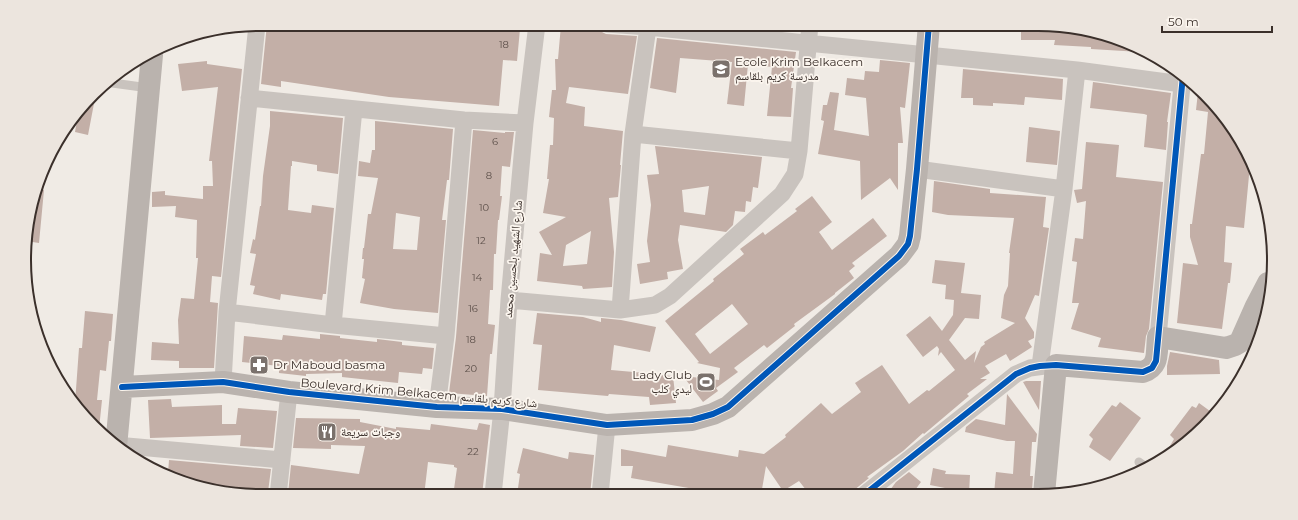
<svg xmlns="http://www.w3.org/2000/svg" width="1298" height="520" viewBox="0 0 1298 520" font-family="Montserrat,'Noto Naskh Arabic',sans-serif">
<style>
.building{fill:#c3afa7;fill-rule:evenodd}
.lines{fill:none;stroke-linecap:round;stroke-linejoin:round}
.lane{stroke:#c9c3be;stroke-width:9}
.street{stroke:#c9c3be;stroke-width:17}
.secondary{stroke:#bab3ae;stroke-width:22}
.cycleway-casing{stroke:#fbf5ee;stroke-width:8}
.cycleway{stroke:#0057b8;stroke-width:6}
.labels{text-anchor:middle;stroke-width:3.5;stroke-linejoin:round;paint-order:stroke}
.number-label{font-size:10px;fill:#5d504a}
.poi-label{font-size:12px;fill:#3b302b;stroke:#fbf5ee;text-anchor:start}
.street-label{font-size:12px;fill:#3b302b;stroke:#fbf5ee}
.rim{fill:none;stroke:#3b302b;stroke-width:2}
</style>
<rect width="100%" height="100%" fill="#f0ebe5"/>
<!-- building -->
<path class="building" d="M267,24H484V25L520,29L517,61L503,60L499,106L389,97L281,81V87L261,84Z
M1021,24H1038L1099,32L1140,52L1091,49V47L1054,45L1055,40H1021Z
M561,25L598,29L602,32L606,34L637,36L628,94L569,87L566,103L585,107L584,126L623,131L620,165H621L618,197L609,198L614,252L612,287L583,289L582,286L537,281L540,253L552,255L539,232L566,217L543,213L549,179H547L550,145H553L554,118L549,117L552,90H556L555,59H558ZM591,231L587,264L563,266L566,245Z
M657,38L796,52L791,88H793L791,117L767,116L772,67L748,64L744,106L727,104L732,62L680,58L676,93L650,88Z
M880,60L910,63L905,108L900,107L903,143H898V190L890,178L861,200L860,161L818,154L824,121L821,120L823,105H827L830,92L839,93L834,130L869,136L866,98L845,95L847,78L864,80L865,71L879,72Z
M207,61V64L242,69L221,277L212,276L210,302L218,303L214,368H179V361L151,360L152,342L179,344L178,320L181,298L194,299L198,258H196L197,220L175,217L176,206L152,207V192L165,191V195L203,199V186H213L212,161H209L218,87L182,91L178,64Z
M963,69L1063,79L1062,100L1025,97L1024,105L993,103V106L973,105V98H961Z
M1093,82L1171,93L1167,122H1168L1166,150L1144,147L1147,115L1144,114L1090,108Z
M1198,92L1242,142L1250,165L1244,228L1226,226L1224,262L1232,263L1230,283H1228L1222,329L1177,323L1183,263L1198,265L1190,237V224H1192L1201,154H1204L1208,112L1196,110Z
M96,93L88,135L75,132L78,114Z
M270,111L343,118L338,174L317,171V165L292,161V166H291L288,210L311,213L312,205L334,208L326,294H323L322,300L281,294L280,300L253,294L255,286L250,285L256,254L250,253L253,239L255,240L260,206H261L263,176L270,126Z
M375,121L453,129L449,180H447L442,220H446L438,313L394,309L360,303L365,279L362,278L364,259H362L363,248H364L368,214H371L378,178L358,176L359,161L370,163L372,150H375ZM396,213L420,217L417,250L393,249Z
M1029,127L1060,131L1057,165L1026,162Z
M473,130L505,133V132H514L510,167L502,166L500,196H502L499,220H498L496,254H494L493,290H490L488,324L495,325L492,354H490L487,396L449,393L456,337Z
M1086,142L1119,145L1116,177L1163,182L1149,329L1146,336L1144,353L1098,347L1101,338L1071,329L1079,303H1072L1077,262L1072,261L1075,238L1083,239L1086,201L1077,203L1074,190L1082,189Z
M655,146L762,157L758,188L753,187L751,202L746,201L745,212L735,211L733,225L726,232L680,225L678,240L683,269L667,272L668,279L640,284L637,264L650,262L647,241L651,205L647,175L659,174ZM709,186L705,215L684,212L682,190Z
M934,181L990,189V193L1046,197L1043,227L1049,228L1039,296L1035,295L1025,318L1034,332V338L1028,341L1032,347L1010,361L1006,354L985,366L990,373L980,379H987L967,394L969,396L924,434L923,433L903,451L867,477L869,478L848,495H810L799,481L783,491L766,466L761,495H729L631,478L633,466H621V449L666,457L668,445L738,457L739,450L764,454L786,437L785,435L821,403L832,414L861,392L855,383L882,365L909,404L927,390L929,391L955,370L941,352L938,356L939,349L937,346L923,357L906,335L930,316L942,331L953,315L954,300L945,299L946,285L932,283L935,260L965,263L961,293L981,295L979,319L965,318L949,340L965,360L976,351L974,363L981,347L985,344L984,342L1015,323L1001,318L1004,295L1008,286L1010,253H1009L1014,218L948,215L932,212Z
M40,189L44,190L39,243L26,241V229Z
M812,196L832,222L819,232L832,250L873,218L887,236L852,263L855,266L849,271L854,278L835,293V294L794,324L795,326L767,348L764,345L734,368L738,372L716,388L718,391L703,402L683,376L719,380L720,368L697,363L699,362L665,321L714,281L713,279L744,254L740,249L763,232L765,235L797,211L795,209ZM732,304L748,324L710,354L695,334Z
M85,311L113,314L111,341H109L106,371L100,370L97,400H102L99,429L75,403L79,348H82Z
M537,313L583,317L601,322V318L621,320L656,327L650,352L614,345L611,370L645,373V374L673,376L676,403L650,405L649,397L609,394L608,396L538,390L542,345L533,344Z
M320,334L340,336V338L377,342V339L402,342V345L434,348L432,369L423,368L422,374L399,372L398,383L342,377V373L306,374V376L279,373V366L242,362L244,336L282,340L283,335L320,339Z
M1170,352L1219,360L1220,374L1167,375V366Z
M1026,381H1041L1039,410L1023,382Z
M1007,394L1037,434L1036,442H1032L1030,476H1033L1032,491H1030V494H994L996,472L1013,474L1015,441H1007L965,432L966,427L976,419L1005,425Z
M171,399L172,407L222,405V424H236L238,408L277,411L273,448L240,446L241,435L150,438L148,400Z
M1120,402L1141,418L1110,461L1089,447L1093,439L1089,435L1112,405L1116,407Z
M1199,403L1214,414L1194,437L1163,458L1174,439L1170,435L1192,406L1196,408Z
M296,418L360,419V422L396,429V427L430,430L431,424L477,430L479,423L490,425L482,495L453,496L457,468L454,467V465L428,462L424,496H294V495L288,494L291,465L359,474L365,446L331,445V449L293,448Z
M523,448L568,459L569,452L594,455L590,495H517L520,474L517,473Z
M169,460L271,469L268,492L249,491V495L199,488L168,473Z
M933,468L946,471L945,474L970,475L969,494H944L945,488L930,485Z
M909,472L921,482L912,494H887L896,482Z"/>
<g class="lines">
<!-- lane -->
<path class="lane" d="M105,82L149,88
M1139,462L1147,468"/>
<!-- street -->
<path class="street" d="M607,24L648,27L1077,70L1182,84
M249,98L464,120L525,123
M633,134L799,151
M917,169L1064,189
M509,300L620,310L655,305L670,296L782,194L795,174L799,151L810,24
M620,310L633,134L648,27
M227,312L333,325L446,336
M333,325L354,109
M1246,328L1262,330
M1158,337L1183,75
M1040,366L1064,189L1077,70
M223,382L227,312L257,25
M437,407L446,336L464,120
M116,445L282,460
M865,494L1016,374L1030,368L1052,365
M493,495L502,409L509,300L525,123L537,24
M600,495L607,425
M278,496L289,392"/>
<!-- secondary -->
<path class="secondary" d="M122,387L223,382L289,392L437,407L502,409L607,425L692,420L713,414L728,407L899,256L908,244L910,236L917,169L929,24
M116,447L152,55
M1044,494L1056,365L1143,372C1160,366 1156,353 1158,337L1226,348L1235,345L1240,342L1256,306L1268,283"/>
<defs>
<path id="cycleway" d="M122,387L223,382L289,392L437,407L502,409L607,425L692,420L713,414L728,407L899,256L908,244L910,236L917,169L929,24
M865,494L1016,374L1030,368L1040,366L1056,365L1143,372L1152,368L1156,361L1183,75"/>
</defs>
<!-- cycleway casing -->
<use href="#cycleway" class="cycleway-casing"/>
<!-- cycleway -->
<use href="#cycleway" class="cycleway"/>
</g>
<!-- icons -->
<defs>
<symbol id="school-square" viewBox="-11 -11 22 22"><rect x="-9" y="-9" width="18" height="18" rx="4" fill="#7a716c" stroke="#fbf5ee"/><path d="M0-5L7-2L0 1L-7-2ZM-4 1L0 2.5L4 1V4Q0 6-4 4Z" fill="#fff"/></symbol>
<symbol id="pharmacy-square" viewBox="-11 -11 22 22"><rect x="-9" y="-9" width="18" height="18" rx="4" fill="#7a716c" stroke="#fbf5ee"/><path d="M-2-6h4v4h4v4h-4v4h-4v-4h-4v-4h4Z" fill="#fff"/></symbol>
<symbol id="stadium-square" viewBox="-11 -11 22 22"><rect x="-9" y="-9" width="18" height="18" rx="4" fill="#7a716c" stroke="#fbf5ee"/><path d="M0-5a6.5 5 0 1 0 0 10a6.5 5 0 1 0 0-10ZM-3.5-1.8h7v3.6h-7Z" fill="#fff"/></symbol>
<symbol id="restaurant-square" viewBox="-11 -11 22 22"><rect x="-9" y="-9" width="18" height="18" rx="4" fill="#7a716c" stroke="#fbf5ee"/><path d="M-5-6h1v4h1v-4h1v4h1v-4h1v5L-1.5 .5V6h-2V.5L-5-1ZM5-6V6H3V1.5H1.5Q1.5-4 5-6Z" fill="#fff"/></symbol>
</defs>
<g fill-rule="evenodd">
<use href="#school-square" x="710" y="58" width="22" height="22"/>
<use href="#pharmacy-square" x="248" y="354" width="22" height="22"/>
<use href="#stadium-square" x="695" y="371" width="22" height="22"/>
<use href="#restaurant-square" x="316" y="421" width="22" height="22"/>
</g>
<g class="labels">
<!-- number labels -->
<g class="number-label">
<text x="504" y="48">18</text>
<text x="495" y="145">6</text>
<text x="489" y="179">8</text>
<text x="484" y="211">10</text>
<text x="481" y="244">12</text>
<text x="477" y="281">14</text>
<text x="473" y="312">16</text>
<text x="471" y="343">18</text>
<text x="471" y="372">20</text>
<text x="473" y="455">22</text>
</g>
<!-- poi labels -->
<g class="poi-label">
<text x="735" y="66">Ecole Krim Belkacem<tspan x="735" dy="14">مدرسة كريم بلقاسم</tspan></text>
<text x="273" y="369">Dr Maboud basma</text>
<text x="692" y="379" text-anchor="end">Lady Club<tspan x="692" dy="14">ليدي كلب</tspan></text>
<text x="341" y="436">وجبات سريعة</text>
</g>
<!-- street labels -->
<g class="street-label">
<text transform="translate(513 259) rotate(-85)" y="4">شارع الشهيد بلحسين محمد</text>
<text transform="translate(419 393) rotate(5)" y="4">Boulevard Krim Belkacem شارع كريم بلقاسم</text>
</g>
</g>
<!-- crop -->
<path d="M0 0H1298V520H0ZM260 31H1038A229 229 0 0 1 1267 260V260A229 229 0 0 1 1038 489H260A229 229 0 0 1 31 260V260A229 229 0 0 1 260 31Z" fill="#ece5de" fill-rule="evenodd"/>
<path class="rim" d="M260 31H1038A229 229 0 0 1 1267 260V260A229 229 0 0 1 1038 489H260A229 229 0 0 1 31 260V260A229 229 0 0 1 260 31Z"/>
<!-- scale -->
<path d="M1162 26v6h110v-6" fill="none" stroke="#3b302b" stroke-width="2"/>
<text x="1168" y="26" font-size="12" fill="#3b302b" stroke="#fbf5ee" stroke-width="3" paint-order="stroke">50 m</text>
</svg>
